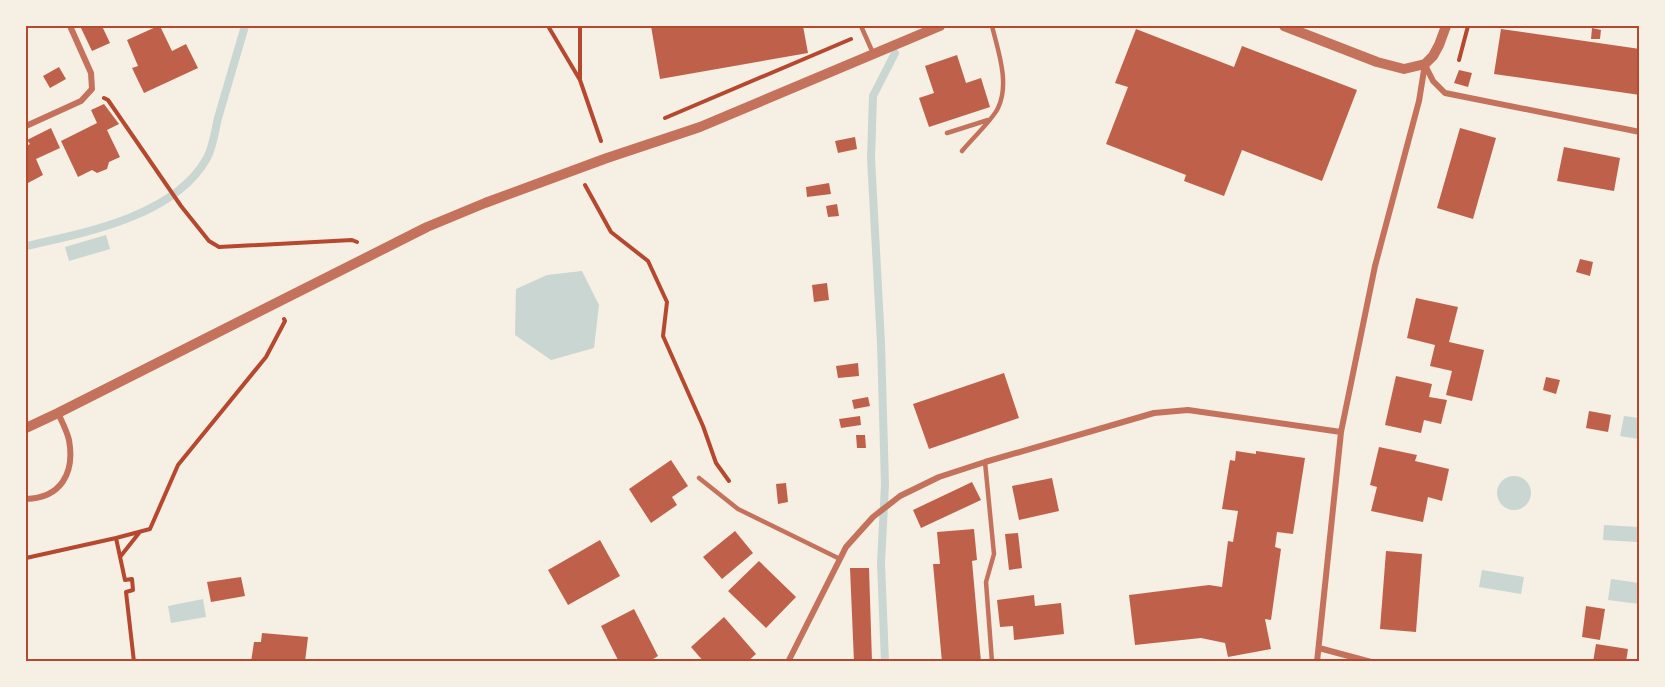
<svg xmlns="http://www.w3.org/2000/svg" width="1665" height="687" viewBox="0 0 1665 687" font-family="'IBM Plex Serif',serif">
<style>
.water{fill:#c9d6d2}
.lines{fill:none;stroke-linecap:round;stroke-linejoin:round}
.stream{stroke:#c9d6d2;stroke-width:8}
.building{fill:#bf614a}
.path{stroke:#b5482f;stroke-width:4}
.service{stroke:#c5725c;stroke-width:4.5}
.minor{stroke:#c5725c;stroke-width:6}
.tertiary{stroke:#c5725c;stroke-width:10}
.neatline{fill:none;stroke:#b5482f;stroke-width:2}
</style>
<rect width="100%" height="100%" fill="#f6efe4"/>
<!-- water -->
<path class="water" d="M106,235L110,249L69,261L65,247Z
M582,271L599,305L594,348L551,360L515,335L516,289L547,275Z
M1624,416L1639,418V439L1620,436Z
M1497 493a17 17 0 1 1 34 0a17 17 0 1 1-34 0Z
M1604,525L1638,527L1637,542L1603,540Z
M1482,570L1524,577L1521,594L1479,587Z
M1611,579L1639,583V604L1608,600Z
M203,599L206,617L171,623L168,606Z"/>
<g class="lines">
<!-- stream -->
<path class="stream" d="M26,246C85,233 175,216 207,158C213,147 215,131 218,118C227,87 236,56 245,26
M885,662L881,563L885,485L881,343L871,158L873,96L895,53"/>
</g>
<!-- building -->
<path class="building" d="M80,26H102L110,43L92,51Z
M158,26H160L172,51L186,44L198,68L144,93L132,68L138,66L127,40Z
M651,26H803L808,53L660,79Z
M1592,28L1601,30L1600,39H1591Z
M1136,29L1234,67L1242,46L1357,90L1322,181L1242,150L1224,196L1184,181L1186,175L1106,144L1128,87L1115,83Z
M1501,29L1640,49V95L1494,74Z
M957,55L966,83L981,78L990,107L929,127L919,98L934,93L925,66Z
M59,67L66,79L50,88L43,76Z
M1459,70L1472,73L1468,87L1454,83Z
M104,104L119,124L107,130L120,157L109,162L107,169L97,173L92,170L78,177L61,141L97,123L91,110Z
M51,128L60,148L36,159L43,175L26,184V146L30,144L27,140Z
M1460,128L1496,138L1473,219L1437,208Z
M855,137L857,149L838,153L835,141Z
M1564,147L1620,158L1614,191L1557,181Z
M829,183L831,194L807,197L806,187Z
M837,204L839,216L828,217L826,206Z
M1580,259L1593,262L1590,276L1576,272Z
M827,283L829,300L814,302L812,285Z
M1416,298L1458,307L1449,342L1484,350L1472,401L1446,395L1452,371L1430,366L1435,345L1407,338Z
M858,363L859,376L838,378L836,366Z
M1004,373L1019,418L929,449L913,404Z
M1396,376L1432,384L1429,397L1447,400L1441,424L1424,420L1421,433L1385,425Z
M1546,377L1560,380L1556,394L1543,390Z
M868,397L870,406L854,409L852,400Z
M1589,411L1611,415L1608,432L1586,428Z
M860,416L861,425L841,428L839,419Z
M856,435H865L866,448H857Z
M1379,447L1417,455L1415,461L1449,469L1442,501L1428,497L1423,522L1371,511L1377,487L1370,485Z
M1236,451L1256,454V451L1305,458L1293,534L1277,532L1275,547L1281,549L1271,620L1265,619L1271,649L1228,657L1225,643L1201,638L1135,645L1129,595L1209,585L1222,587L1228,541L1233,542L1238,511L1222,509L1230,460L1235,461Z
M671,460L688,486L672,497L677,505L651,523L629,489Z
M1052,478L1059,511L1019,520L1012,486Z
M972,482L981,500L921,528L913,510Z
M786,483L788,502L778,504L776,484Z
M974,529L977,560L972,561L981,662H942L933,564H940L937,532Z
M735,531L753,553L722,579L703,557Z
M1018,533L1022,568L1009,570L1005,534Z
M600,540L620,576L568,605L548,570Z
M1386,551L1422,554L1416,632L1380,629Z
M759,561L796,597L766,628L728,591Z
M850,568H869L872,662H854Z
M241,577L245,596L211,602L207,582Z
M1034,595L1035,606L1061,603L1064,634L1014,640L1013,626L1000,627L997,600Z
M1586,606L1605,609L1600,640L1582,637Z
M634,609L658,656L648,662H619L601,626Z
M724,617L756,654L747,662H704L691,647Z
M262,633L308,637L305,662H251L254,642H261Z
M1596,644L1628,649L1626,662H1593Z"/>
<g class="lines">
<!-- path -->
<path class="path" d="M548,26L580,80L601,141
M1459,60L1468,26
M580,79V26
M104,98L108,100L181,206L209,241L219,247L352,240L357,242
M665,118L851,39
M585,185L611,232L648,261L667,302L663,336L703,426L716,463L729,481
M116,538L150,529L178,465L266,357L285,321L284,319
M120,557L139,533
M26,558L116,538L125,580L132,579L133,590L126,592L134,662"/>
<!-- service -->
<path class="service" d="M861,26L873,53
M947,133L988,120
M962,151C970,141 994,118 998,108C1010,83 998,51 992,26
M985,462L994,554L986,582L992,662
M699,478L738,509L840,559"/>
<!-- minor -->
<path class="minor" d="M1425,65L1433,81L1445,93L1640,132
M26,126L81,101L92,89L91,73L70,26
M26,499C61,498 75,473 69,440C67,431 62,422 58,413
M1319,648L1371,662
M788,662L846,547L873,517L900,496L939,477L985,462L1154,413L1188,410L1341,432
M1317,662L1341,432L1375,266L1419,101L1425,64"/>
<!-- tertiary -->
<path class="tertiary" d="M1284,26L1377,62L1404,69L1425,64L1433,56L1439,45L1446,26
M26,428L58,413L427,227L485,203L607,158L700,127L940,26"/>
</g>
<!-- border -->
<rect width="1665" height="687" fill="none" stroke="#f6efe4" stroke-width="54"/>
<rect x="27" y="27" width="1611" height="633" class="neatline"/>
</svg>
